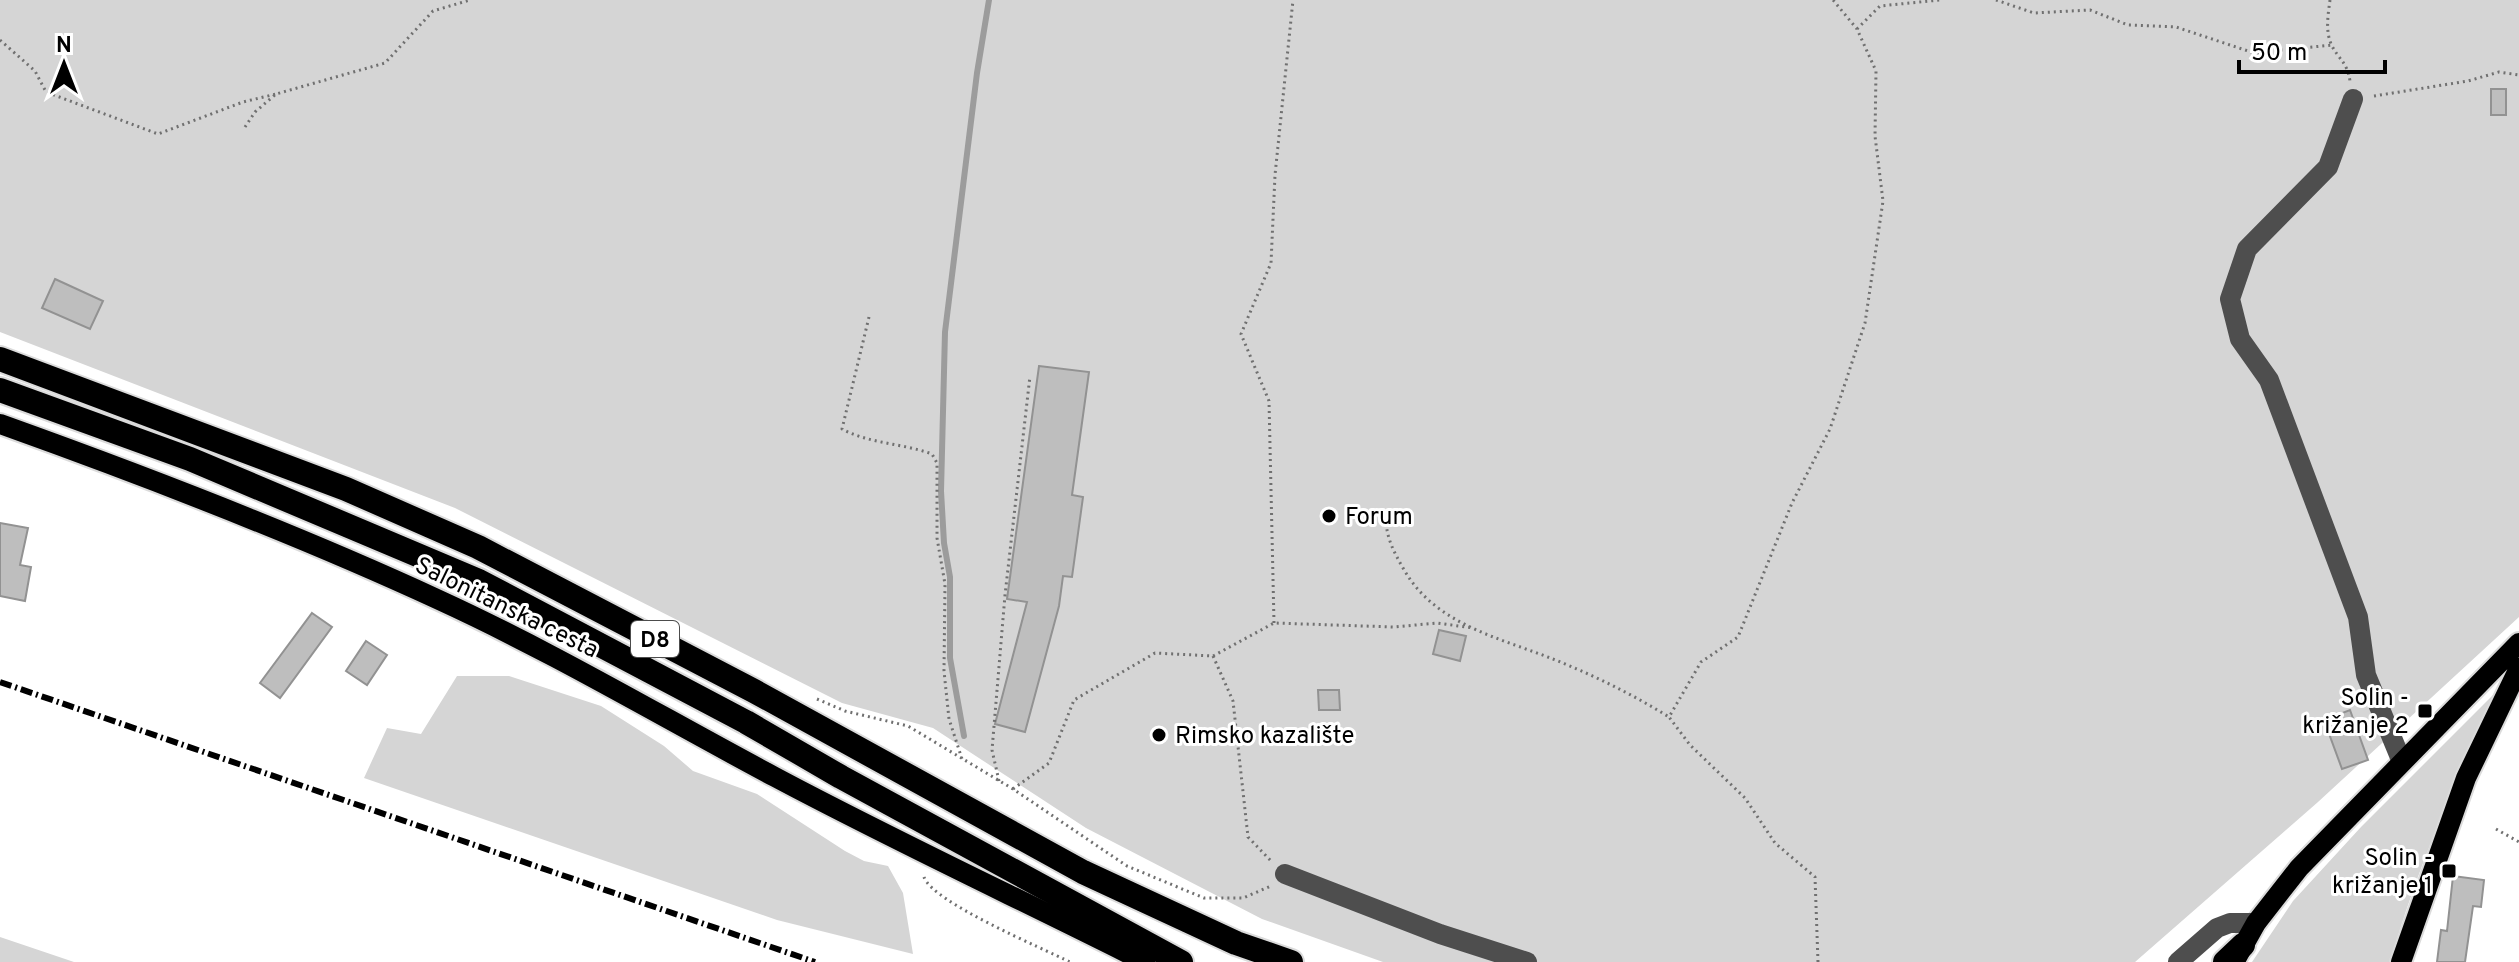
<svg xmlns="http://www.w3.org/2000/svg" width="2519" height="962" viewBox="0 0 2519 962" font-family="Overpass,sans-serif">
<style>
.green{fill:#d5d5d5}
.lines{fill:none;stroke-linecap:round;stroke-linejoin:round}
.stream{stroke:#9c9c9c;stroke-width:6}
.building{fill:#bebebe;stroke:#929292;stroke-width:2}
.major-casing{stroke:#dbdbdb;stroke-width:24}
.highway-casing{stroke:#dbdbdb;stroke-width:28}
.path{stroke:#707070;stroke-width:3;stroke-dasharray:2 4;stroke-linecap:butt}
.minor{stroke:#4e4e4e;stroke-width:20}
.major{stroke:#000;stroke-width:20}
.highway{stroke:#000;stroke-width:24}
.rail{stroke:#000;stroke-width:6;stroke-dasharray:12 4 2 4;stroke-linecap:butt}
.poi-dot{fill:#000;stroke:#fff;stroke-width:3}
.labels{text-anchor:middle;stroke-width:6;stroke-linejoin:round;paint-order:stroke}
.shield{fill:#fff;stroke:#4c4c4c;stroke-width:2}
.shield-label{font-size:22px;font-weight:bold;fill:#000}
.poi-label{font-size:24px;fill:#000;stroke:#fff;text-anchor:start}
.street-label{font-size:24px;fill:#000;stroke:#fff}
</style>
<rect width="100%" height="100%" fill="#fff"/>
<!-- green -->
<path class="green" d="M0,0H2519V617L2318,802L2135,962H1383L1262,919L1086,828L933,728L842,703L455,508L0,332Z
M457,676H509L601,706L664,746L693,771L757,794L845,851L864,861L888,866L903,893L913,954L777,920L364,778L387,728L421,734Z
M2493,695L2496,697C2453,783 2417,870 2390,962H2252L2293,901L2361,827Z
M0,937L74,962H0Z"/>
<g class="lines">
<!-- stream -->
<path class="stream" d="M964,736L950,658V577L944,543L941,491L945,332L977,73L989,0"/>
</g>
<!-- building -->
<path class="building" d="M2491,89H2506V115H2491Z
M55,279L103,301L90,329L42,308Z
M1039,366L1089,372L1072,495L1083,497L1072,577L1063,576L1059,606L1025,732L995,724L1027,602L1007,599Z
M0,523L28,528L20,565L31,567L25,601L0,596Z
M312,613L332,627L280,698L260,683Z
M1439,630L1466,636L1460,661L1433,654Z
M366,641L387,655L367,685L346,671Z
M1318,690H1339L1340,710H1319Z
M2350,710L2368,760L2342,769L2324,720Z
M2453,876L2484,880L2481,907L2473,906L2465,962H2437L2441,930L2447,931Z"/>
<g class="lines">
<defs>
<path id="major" d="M0,424C148,477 294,533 437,599C553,652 662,717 775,777C897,842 1022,900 1145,962
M2237,957L2256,923L2299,868L2519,643
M2401,962L2466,778L2519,668"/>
<path id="highway" d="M0,359L346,489L478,547L754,691L1083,872L1236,943L1291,962
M0,390L190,459L479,581L746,722L841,777L1181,962
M2225,962L2243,945"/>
</defs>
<!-- major casing -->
<use href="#major" class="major-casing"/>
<!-- highway casing -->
<use href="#highway" class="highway-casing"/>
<!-- path -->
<path class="path" d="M1996,0L2034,13L2090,10L2128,25L2176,27L2254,53L2332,45
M2330,0C2328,15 2325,32 2332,46C2340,61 2347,62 2350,81
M1857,29L1880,6L1940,0
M0,40L35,71L46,92L158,134L243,102L276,94
M2374,96L2468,81L2499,72L2519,75
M245,127L255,112L276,94L385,63L433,11L470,0
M869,317L842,429C870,444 902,443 932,454L937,463V538L945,584L944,671L949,719L962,759
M1386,523C1388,541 1394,552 1403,568C1434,624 1497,637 1553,659C1593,675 1632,694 1669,717
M1274,623L1269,401L1241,334L1271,263L1275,175L1293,0
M1213,656L1233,701L1248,837L1272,862
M817,699L845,711L908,726L1013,789L1127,866L1204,898H1243L1271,886
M999,781L992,750L1005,595L1030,376
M1013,789L1049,763L1074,700L1155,653L1213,656L1274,623L1394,627L1437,623L1473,628
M2496,829L2519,842
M924,877C932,902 1042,948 1070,962
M1818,962L1815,877L1775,843L1745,798L1690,745L1669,717L1701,662L1738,637L1792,503L1830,429L1865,323L1883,201L1875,136L1876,71L1857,29L1833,0"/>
<!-- minor -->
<path class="minor" d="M2353,99L2328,167L2247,249L2230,299L2240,339L2269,380L2358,617L2366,675L2402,762
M1285,874L1440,934L1527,962
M2178,962L2217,928L2230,923H2256"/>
<!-- major -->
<use href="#major" class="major"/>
<!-- highway -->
<use href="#highway" class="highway"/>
<!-- rail -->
<path class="rail" d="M0,682L815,962"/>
</g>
<!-- markers -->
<g class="poi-dot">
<circle cx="1329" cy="516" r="8"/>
<rect x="2417" y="703" width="16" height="16" rx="4"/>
<circle cx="1159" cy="735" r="8"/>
<rect x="2441" y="863" width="16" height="16" rx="4"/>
</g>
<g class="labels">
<!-- shield labels -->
<rect class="shield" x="631" y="621" width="48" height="36" rx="6"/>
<g class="shield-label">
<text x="655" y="647">D8</text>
</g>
<!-- poi labels -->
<g class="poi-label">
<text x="1345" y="524">Forum</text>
<text x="2409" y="705" text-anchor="end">Solin -<tspan x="2409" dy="28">križanje 2</tspan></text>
<text x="1175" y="743">Rimsko kazalište</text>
<text x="2433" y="865" text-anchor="end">Solin -<tspan x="2433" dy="28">križanje 1</tspan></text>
</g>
<!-- street labels -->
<g class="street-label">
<text transform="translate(507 607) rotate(26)" y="8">Salonitanska cesta</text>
</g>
</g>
<!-- north arrow -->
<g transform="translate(64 64)" stroke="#ffffff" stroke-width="6" paint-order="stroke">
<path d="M0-6L14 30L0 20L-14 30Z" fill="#000000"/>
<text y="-12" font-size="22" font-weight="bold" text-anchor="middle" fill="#000000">N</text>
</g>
<!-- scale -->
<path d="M2239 60v12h146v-12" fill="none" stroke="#000000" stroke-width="4"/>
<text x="2251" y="60" font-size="24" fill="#000000" stroke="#ffffff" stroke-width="6" paint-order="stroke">50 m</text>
</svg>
